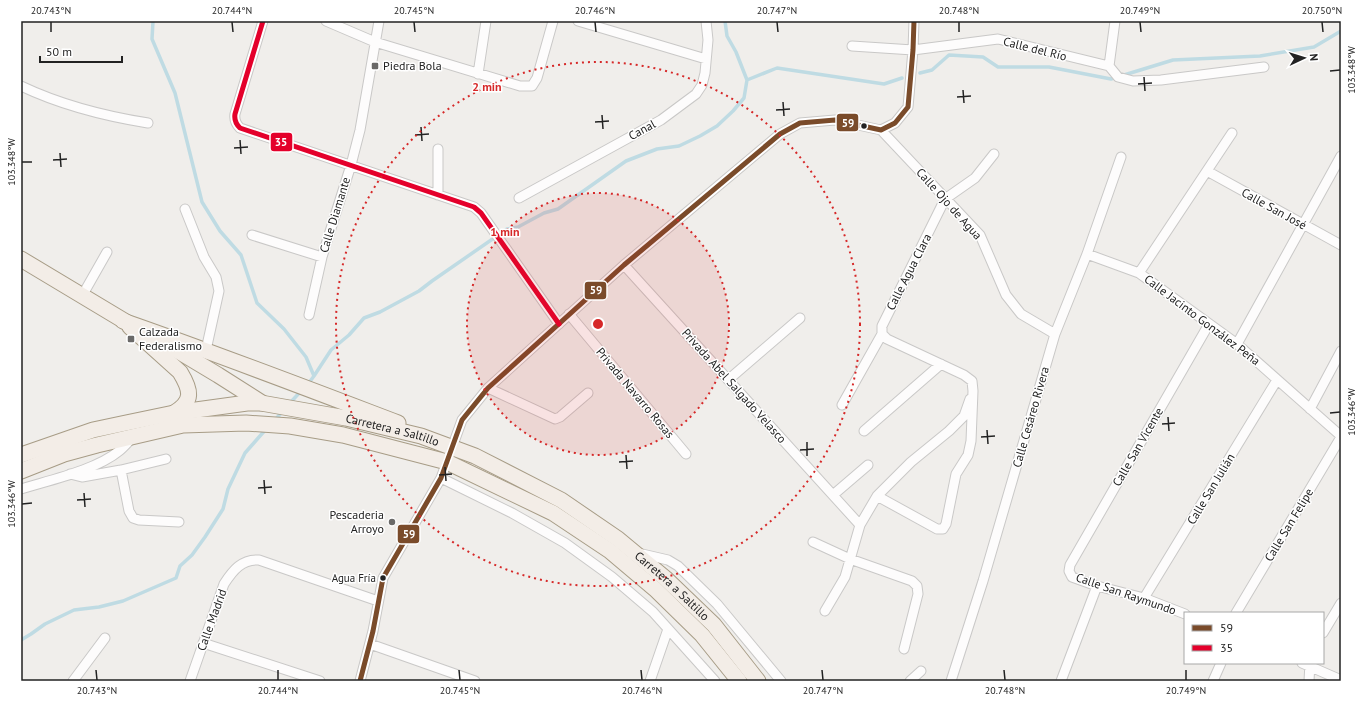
<svg xmlns="http://www.w3.org/2000/svg" width="1362" height="702" viewBox="0 0 1362 702" font-family="'PT Sans',sans-serif">
<style>
.lines{fill:none;stroke-linecap:round;stroke-linejoin:round}
.stream{stroke:#bfdbe3;stroke-width:3.5}
.minor-casing{stroke:#c9c8c7;stroke-width:11}
.primary-casing{stroke:#a79c86;stroke-width:17}
.minor{stroke:#fdfcfc;stroke-width:9}
.primary{stroke:#f3ede7;stroke-width:15}
.bus-1-casing{stroke:#fff;stroke-width:8}
.bus-2-casing{stroke:#fff;stroke-width:8}
.bus-1{stroke:#7a4b2a;stroke-width:5}
.bus-2{stroke:#e4002b;stroke-width:5}
.ticks{fill:none;stroke:#222;stroke-width:1.5}
.ring{fill:none;stroke:#d62828;stroke-width:2;stroke-dasharray:2 4}
.poi-dot{fill:#6a6968;stroke:#fff;stroke-width:1.5}
.bus-dot{fill:#222;stroke:#fff;stroke-width:1.5}
.labels{text-anchor:middle;stroke-width:3;stroke-linejoin:round;paint-order:stroke}
.bus-label{font-size:11px;fill:#222;stroke:#fff;text-anchor:end}
.street-label{font-size:12px;fill:#222;stroke:#fff}
.poi-label{font-size:12px;fill:#222;stroke:#fff;text-anchor:start}
.centre{fill:#d62828;stroke:#fff;stroke-width:2}
.ring-label{font-size:12px;text-anchor:middle;font-weight:bold;fill:#d62828;stroke:#fff;stroke-width:3;stroke-linejoin:round;paint-order:stroke}
.line-badge{stroke:#fff;stroke-width:1.5}
.badge-label{font-size:11px;text-anchor:middle;font-weight:bold;fill:#fff}
.neatline{fill:none;stroke:#222;stroke-width:1.5}
.ticks-label{font-size:10px;text-anchor:middle;fill:#222}
</style>
<rect width="100%" height="100%" fill="#f0eeeb"/>
<g class="lines">
<!-- stream -->
<path class="stream" d="M153,21L152,39L175,93L202,202L220,231L241,255L257,303L284,329L306,357L314,376
M920,73L932,70L949,55L983,57L998,67H1049L1111,79L1173,60L1260,56L1314,47L1341,31
M747,80L777,68L884,84L902,78
M308,384L314,376L331,350L349,335L364,318L380,312L419,291L432,281L507,229L518,227L544,213L558,209L626,161L657,149L679,146L700,136L717,126L733,111L744,98L747,80L736,52L727,36L725,21
M289,404L302,390
M274,421L283,411
M21,640L31,634L45,624L74,610L99,607L123,601L176,578L180,566L192,555L205,537L223,509L228,489L245,453L267,428"/>
<defs>
<path id="minor" d="M263,21L235,114C234,120 236,124 240,128L474,207L481,213L559,324
M326,21L375,42L520,86H532L537,78L553,21
M578,21L706,59
M852,46L913,50L998,39L1109,66
M1109,66L1118,77L1133,81L1161,80L1264,67
M1109,66L1115,21
M478,74L486,21
M21,86C61,105 104,116 148,123
M881,130L980,235L1006,295L1021,314L1055,334
M438,149V195
M1207,171L1341,245
M519,198L661,120L696,94L702,85L705,73L708,40L706,21
M185,209L204,257L216,277L219,291L206,350
M252,235L322,257
M1087,254L1139,273L1237,344L1341,436
M624,265L860,525
M1139,273L1232,133
M82,296L107,252
M569,314L686,454
M309,315L322,257L351,165L360,130L379,21
M1237,344L1341,156
M728,380L800,318
M488,388L555,419L560,417L588,393
M842,405L882,334V326L945,199L975,178L994,154
M1310,409L1341,351
M864,431L941,364
M121,470L129,511L133,518L139,520L179,522
M70,474L82,477L121,470L166,459
M441,478L512,513L565,543L612,577L653,612L715,681
M21,489C50,480 96,470 119,451C124,447 128,442 132,438
M833,495L868,465
M877,496L937,529H943L946,524L956,474L968,455L971,441L973,391L972,381L964,375L887,339L882,334
M813,542L850,559L912,581L917,586L918,594L904,649
M638,553L668,560L678,566L717,604L781,681
M1144,598L1277,380
M825,611L845,577L860,525L877,496L911,462L949,431L964,416L970,399
M1236,613L1341,437
M1185,614L1144,598L1097,586L1072,577L1069,571L1070,565L1209,324
M1323,633L1341,603
M203,643L320,681
M370,644L475,681
M1302,663L1341,680
M73,681L105,638
M190,681L224,584C233,570 242,559 259,560L378,601
M360,681L373,631L383,578L441,478L462,420L488,388L624,265L780,134L800,123L835,120L881,130L895,123L908,107L913,50L914,21
M650,681L668,629
M910,681L921,671
M951,681L983,581L1055,334L1087,254L1121,157
M1061,681L1097,586
M1213,681L1221,663
M1309,681L1310,663"/>
<g id="primary">
<path d="M21,259L131,325"/>
<path d="M123,321C215,353 306,388 398,423"/>
<path d="M130,327L180,372C191,390 194,401 174,413"/>
<path d="M163,342L218,375L262,403"/>
<path id="s1" d="M21,455L93,430L126,423L174,413L247,403H261L346,418L421,436L475,456L561,500L618,539L665,578L714,625L758,681"/>
<path d="M21,471L64,454L97,445L183,425L246,423L290,426L343,435L447,462L553,513L610,551L655,589L702,635L739,681"/>
</g>
</defs>
<!-- minor casing -->
<use href="#minor" class="minor-casing"/>
<!-- primary casing -->
<use href="#primary" class="primary-casing"/>
<!-- minor -->
<use href="#minor" class="minor"/>
<!-- primary -->
<use href="#primary" class="primary"/>
<defs>
<path id="bus-1" d="M360,681L373,631L383,578L441,478L462,420L488,388L624,265L780,134L800,123L835,120L881,130L895,123L908,107L913,50L914,21"/>
<path id="bus-2" d="M263,21L235,114C234,120 236,124 240,128L474,207L481,213L559,324"/>
</defs>
<!-- bus-1 casing -->
<use href="#bus-1" class="bus-1-casing"/>
<!-- bus-2 casing -->
<use href="#bus-2" class="bus-2-casing"/>
<!-- bus-1 -->
<use href="#bus-1" class="bus-1"/>
<!-- bus-2 -->
<use href="#bus-2" class="bus-2"/>
</g>
<!-- ticks -->
<path class="ticks" d="M51,22V32M232,22L233,32M414,22L415,32M595,22L596,32M777,22L778,32M959,22V32M1140,22L1141,32M1322,22L1323,32M1330,71L1340,70M1144,77L1145,91M1138,84L1152,83M963,90L964,103M957,97L971,96M783,102L784,116M776,110L790,109M602,115L603,129M595,122L609,121M421,127L422,141M415,135L429,134M240,140L241,154M234,148L248,147M60,153L61,167M53,160L67,159M22,162H32M1330,413L1340,412M1168,417L1169,431M1162,424L1175,423M987,430L988,444M981,437L995,436M807,442V456M800,450L814,449M626,455L627,469M619,462L633,461M445,467L446,481M439,475L452,474M264,480L265,494M258,488L272,487M84,493L85,507M77,500L91,499M22,504L32,503M96,670L97,680M278,670V680M459,670L460,680M641,670L642,680M822,670L823,680M1004,670L1005,680M1186,670V680"/>
<!-- distance rings -->
<circle cx="598" cy="324" r="131" fill="#d62828" fill-opacity=".12"/>
<g class="ring">
<circle cx="598" cy="324" r="131"/>
<circle cx="598" cy="324" r="262"/>
</g>
<!-- markers -->
<g class="poi-dot">
<rect x="371" y="62" width="8" height="8" rx="2"/>
<rect x="127" y="335" width="8" height="8" rx="2"/>
<circle cx="392" cy="522" r="4"/>
</g>
<g class="bus-dot">
<circle cx="864" cy="126" r="3.5"/>
<circle cx="383" cy="578" r="3.5"/>
</g>
<g class="labels">
<!-- bus labels -->
<g class="bus-label">
<text x="376" y="582">Agua Fría</text>
</g>
<!-- street labels -->
<g class="street-label">
<text transform="translate(1035 49) rotate(14)" y="4">Calle del Río</text>
<text transform="translate(642 130) rotate(-29)" y="4">Canal</text>
<text transform="translate(949 204) rotate(48)" y="4">Calle Ojo de Agua</text>
<text transform="translate(1274 209) rotate(29)" y="4">Calle San José</text>
<text transform="translate(335 215) rotate(-73)" y="4">Calle Diamante</text>
<text transform="translate(909 272) rotate(-63)" y="4">Calle Agua Clara</text>
<text transform="translate(1202 320) rotate(37)" y="4">Calle Jacinto González Peña</text>
<text transform="translate(734 386) rotate(48)" y="4">Privada Abel Salgado Velasco</text>
<text transform="translate(635 393) rotate(50)" y="4">Privada Navarro Rosas</text>
<text transform="translate(1031 417) rotate(-74)" y="4">Calle Cesáreo Rivera</text>
<text dy="4" stroke="none"><textPath href="#s1" startOffset="381">Carretera a Saltillo</textPath></text>
<text transform="translate(1138 447) rotate(-60)" y="4">Calle San Vicente</text>
<text transform="translate(1211 489) rotate(-59)" y="4">Calle San Julián</text>
<text transform="translate(1289 525) rotate(-59)" y="4">Calle San Felipe</text>
<text dy="4" stroke="none"><textPath href="#s1" startOffset="705">Carretera a Saltillo</textPath></text>
<text transform="translate(1126 594) rotate(19)" y="4">Calle San Raymundo</text>
<text transform="translate(212 620) rotate(-70)" y="4">Calle Madrid</text>
</g>
<!-- poi labels -->
<g class="poi-label">
<text x="383" y="70">Piedra Bola</text>
<text x="139" y="336">Calzada<tspan x="139" dy="14">Federalismo</tspan></text>
<text x="384" y="519" text-anchor="end">Pescaderia<tspan x="384" dy="14">Arroyo</tspan></text>
</g>
</g>
<circle cx="598" cy="324" r="6" class="centre"/>
<g class="ring-label">
<text x="487" y="91">2 min</text>
<text x="505" y="236">1 min</text>
</g>
<g class="line-badge">
<rect x="836" y="113" width="23" height="19" rx="4" fill="#7a4b2a"/>
<rect x="270" y="132" width="23" height="20" rx="4" fill="#e4002b"/>
<rect x="584" y="281" width="23" height="19" rx="4" fill="#7a4b2a"/>
<rect x="397" y="524" width="23" height="20" rx="4" fill="#7a4b2a"/>
</g>
<g class="badge-label">
<text x="848" y="127">59</text>
<text x="281" y="146">35</text>
<text x="596" y="294">59</text>
<text x="409" y="538">59</text>
</g>
<!-- border -->
<rect width="1362" height="702" fill="none" stroke="#ffffff" stroke-width="44"/>
<!-- legend -->
<rect x="1184" y="612" width="140" height="52" fill="#ffffff" stroke="#a7a7a7"/>
<rect x="1192" y="625" width="20" height="6" fill="#7a4b2a" stroke="#a7a7a7"/>
<text x="1220" y="632" font-size="12" fill="#222222">59</text>
<rect x="1192" y="645" width="20" height="6" fill="#e4002b" stroke="#a7a7a7"/>
<text x="1220" y="652" font-size="12" fill="#222222">35</text>
<!-- north arrow -->
<g transform="translate(1304 58) rotate(86)" stroke="#ffffff" stroke-width="3" paint-order="stroke">
<path d="M0-3L7 15L0 10L-7 15Z" fill="#222222"/>
<text y="-6" font-size="11" font-weight="bold" text-anchor="middle" fill="#222222">N</text>
</g>
<!-- scale -->
<path d="M40 56v6h82v-6" fill="none" stroke="#222222" stroke-width="2"/>
<text x="46" y="56" font-size="12" fill="#222222" stroke="#ffffff" stroke-width="3" paint-order="stroke">50 m</text>
<rect x="22" y="22" width="1318" height="658" class="neatline"/>
<g class="ticks-label">
<text x="51" y="14">20.743°N</text>
<text x="232" y="14">20.744°N</text>
<text x="414" y="14">20.745°N</text>
<text x="595" y="14">20.746°N</text>
<text x="777" y="14">20.747°N</text>
<text x="959" y="14">20.748°N</text>
<text x="1140" y="14">20.749°N</text>
<text x="1322" y="14">20.750°N</text>
<text transform="translate(1351 70) rotate(-90)" y="4">103.348°W</text>
<text transform="translate(11 162) rotate(-90)" y="4">103.348°W</text>
<text transform="translate(1351 412) rotate(-90)" y="4">103.346°W</text>
<text transform="translate(11 504) rotate(-90)" y="4">103.346°W</text>
<text x="97" y="694">20.743°N</text>
<text x="278" y="694">20.744°N</text>
<text x="460" y="694">20.745°N</text>
<text x="642" y="694">20.746°N</text>
<text x="823" y="694">20.747°N</text>
<text x="1005" y="694">20.748°N</text>
<text x="1186" y="694">20.749°N</text>
</g>
</svg>
